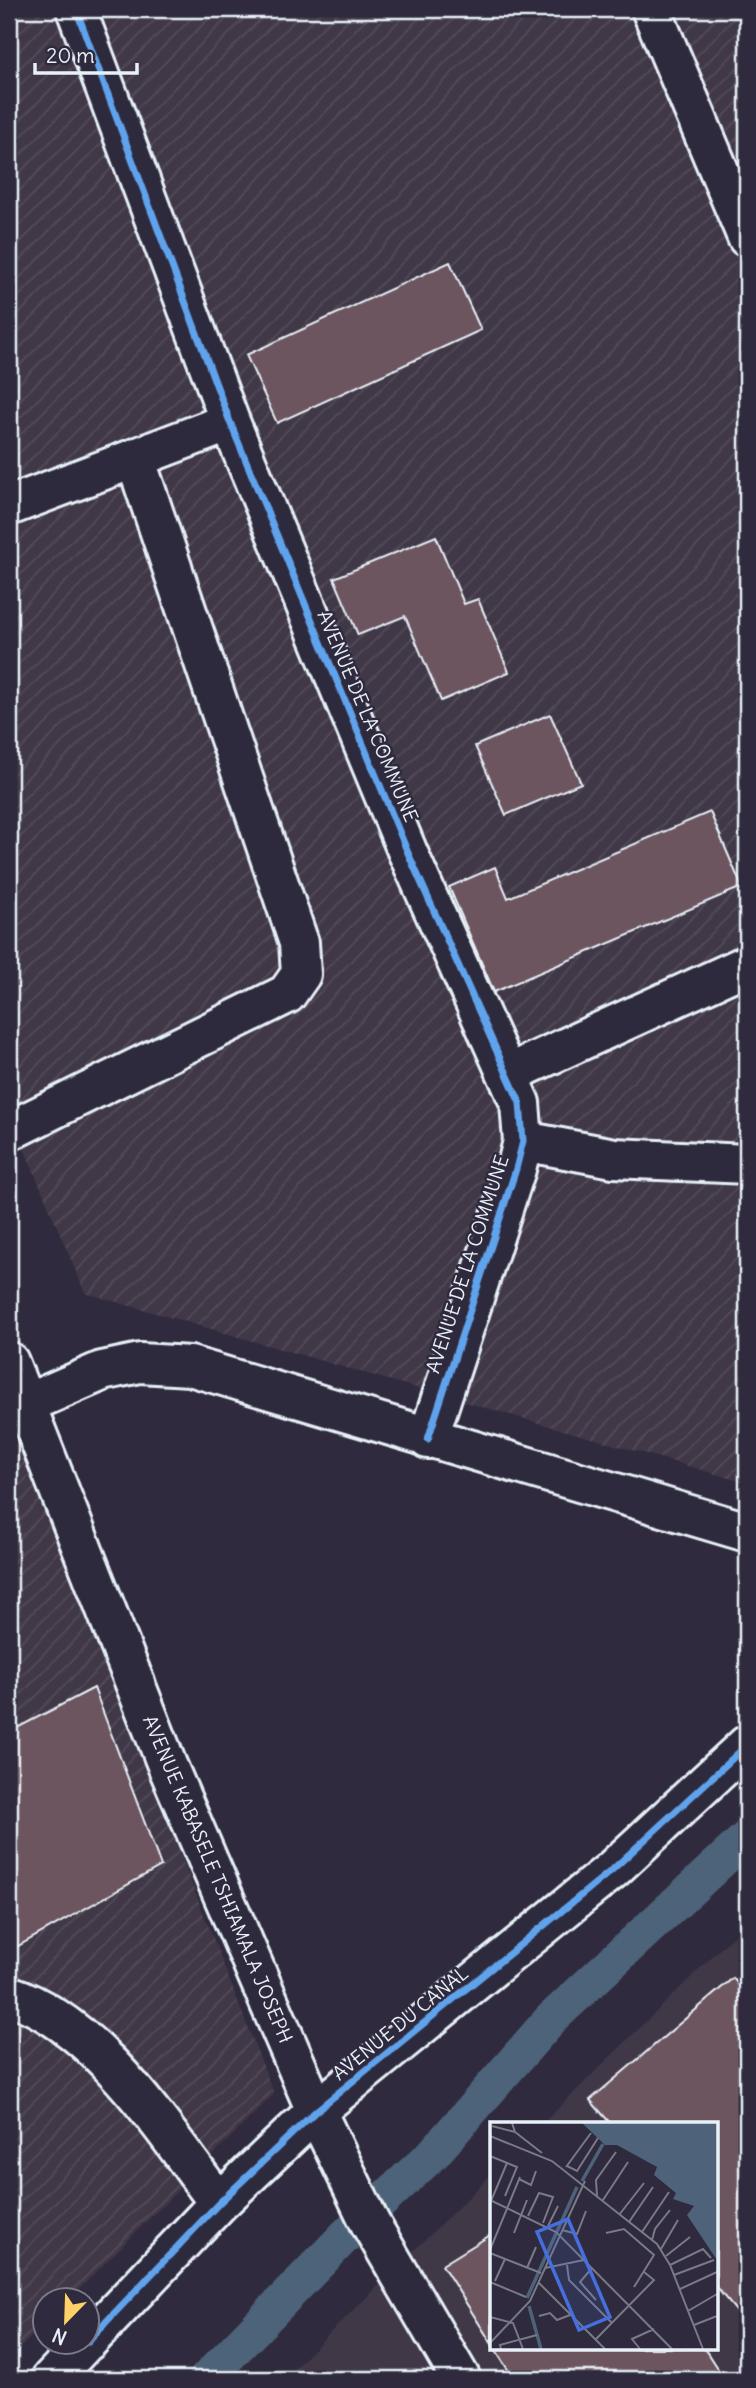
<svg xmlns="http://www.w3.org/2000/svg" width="756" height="2388" viewBox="0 0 756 2388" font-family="Delius,sans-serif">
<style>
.built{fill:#413747}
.industrial{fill:url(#industrial-furrows)}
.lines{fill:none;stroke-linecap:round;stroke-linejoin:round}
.canal{stroke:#4e6379;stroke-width:35}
.building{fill:#6c555f;stroke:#e8f1f8;stroke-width:2}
.minor-casing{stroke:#e8f1f8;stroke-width:44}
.major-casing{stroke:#e8f1f8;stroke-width:44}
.minor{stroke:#2f2a3d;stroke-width:38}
.major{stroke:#2f2a3d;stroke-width:38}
.cycleway-casing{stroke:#2f2a3d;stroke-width:11}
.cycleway{stroke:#60a3ed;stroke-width:7}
.labels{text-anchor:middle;stroke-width:5;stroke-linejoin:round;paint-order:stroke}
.street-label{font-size:19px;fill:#e8f1f8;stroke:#2f2a3d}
.inset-river{fill:none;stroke:#4e6379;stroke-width:3.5}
.inset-road{fill:none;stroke:#797a88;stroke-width:2}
.view{fill:#466fde;fill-opacity:0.15;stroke:#466fde;stroke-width:3.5}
.inset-edge{fill:none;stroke:#e8f1f8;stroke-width:3.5}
</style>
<defs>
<pattern id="industrial-furrows" width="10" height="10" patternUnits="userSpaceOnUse" patternTransform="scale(1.75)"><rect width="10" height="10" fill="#413747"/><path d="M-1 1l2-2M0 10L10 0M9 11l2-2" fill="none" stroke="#534b59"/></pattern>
</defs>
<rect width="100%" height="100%" fill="#2f2a3d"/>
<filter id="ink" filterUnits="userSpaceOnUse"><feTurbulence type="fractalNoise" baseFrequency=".0143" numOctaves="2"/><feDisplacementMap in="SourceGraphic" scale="14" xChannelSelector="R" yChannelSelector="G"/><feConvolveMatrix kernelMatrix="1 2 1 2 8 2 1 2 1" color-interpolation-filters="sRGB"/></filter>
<g filter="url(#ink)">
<!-- built -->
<path class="built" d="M747,1922V2379H283L492,2174V2348H716V2124H542Z"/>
<!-- industrial -->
<path class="industrial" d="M9,9H747V1483L85,1293L9,1113Z
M9,1400L93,1599L178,1848L274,2094L68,2300H46L45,2323L9,2359Z"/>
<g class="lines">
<!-- canal -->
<path class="canal" d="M206,2379L352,2229L433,2154L550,2020L747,1837"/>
</g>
<!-- building -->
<path class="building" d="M450,262L481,330L277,423L246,355Z
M436,536L464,604L478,599L509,672L441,701L405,616L358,635L334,578Z
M550,714L581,783L506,815L475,746Z
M710,812L742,887L494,992L449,887L495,867L508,898Z
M94,1688L161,1866L9,1951V1732Z
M733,1978L747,1995V2324L716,2287V2124H611L590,2100Z
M492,2234V2344L442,2265Z
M494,2348H704L724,2379H514Z"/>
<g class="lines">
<defs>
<path id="minor" d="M76,9L230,422L408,853L520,1103L523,1141L516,1169L428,1439
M651,9L747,237
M9,506L230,422
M508,1074L742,967
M9,1131L287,994L301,974L299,943L135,458
M523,1141L614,1158L747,1164
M26,1404L102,1371L140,1363L190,1366L747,1532
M9,1995C99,2025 164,2131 219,2203
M88,2341L219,2203L316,2111L612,1870L747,1745
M51,2379L86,2342"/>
<path id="major" d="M9,1362L167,1765L316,2111L370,2223L461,2379"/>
</defs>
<!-- minor casing -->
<use href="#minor" class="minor-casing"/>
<!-- major casing -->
<use href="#major" class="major-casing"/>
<!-- minor -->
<use href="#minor" class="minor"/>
<!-- major -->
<use href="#major" class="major"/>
<defs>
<path id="cycleway" d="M76,9L230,422L408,853L520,1103L523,1141L516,1169L428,1439
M88,2341L219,2203L316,2111L612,1870L747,1745"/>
</defs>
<!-- cycleway casing -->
<use href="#cycleway" class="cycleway-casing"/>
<!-- cycleway -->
<use href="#cycleway" class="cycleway"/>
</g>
</g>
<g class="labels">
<!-- street labels -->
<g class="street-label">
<text transform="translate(368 716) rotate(67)" y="7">AVENUE DE LA COMMUNE</text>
<text transform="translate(467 1264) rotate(-72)" y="7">AVENUE DE LA COMMUNE</text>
<text transform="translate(218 1879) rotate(67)" y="7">AVENUE KABASELE TSHIAMALA JOSEPH</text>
<text transform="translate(400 2023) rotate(-39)" y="7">AVENUE DU CANAL</text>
</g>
</g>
<!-- overview -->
<g transform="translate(490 2122)">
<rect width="228" height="228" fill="#2f2a3d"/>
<path d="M92,1H227V138L197,93L204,84L183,77L186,71L164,53L167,45L127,23H115Z" fill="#4e6379"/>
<path class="inset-river" d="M92,59L113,22M37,176L87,65M39,184L51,227"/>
<path class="inset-road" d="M22,1L25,10L52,31M2,4L25,10M0,14L62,39L167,122L180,143L213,227M0,34L27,45L15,74M77,44L87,49L108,16M76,45L101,11M29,57L41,63L46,49M107,74L106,58L126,30M0,78L66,110L182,227M113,78L138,40M1,79L17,41M129,93L154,61M38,94L49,71L63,75L53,101M139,100L163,65M58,104L68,84M72,108L87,112L96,89M152,110L179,70M24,111L37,78M116,111L134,107L164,133L144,165M162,118L165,107L180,88M171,127L188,98M0,128L30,55M0,131L51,151M176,134L200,115M77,143L79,158L122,201M180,143L213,127L221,136M37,146L46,125M55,146L94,138M102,146L90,160L106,178M184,153L224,138M5,159L15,137M0,160L36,175M48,160L115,227M190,167L227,150M198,189L227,172M49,194L60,191L67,198L80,193M0,195L23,201L33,227M204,203L227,194M105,218L164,158L154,150M0,221L40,179L95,59M11,227L10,223L47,213M150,227L142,217L164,207"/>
<path class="view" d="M78,97L120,195L89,208L47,110Z"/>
<rect width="228" height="228" class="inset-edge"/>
</g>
<!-- margin -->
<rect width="756" height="2388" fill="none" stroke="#2f2a3d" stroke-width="35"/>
<rect x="18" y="18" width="721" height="2353" fill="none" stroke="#e8f1f8" stroke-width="2.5" filter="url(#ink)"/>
<!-- north arrow -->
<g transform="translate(66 2321) rotate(203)"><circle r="33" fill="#2f2a3d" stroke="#797a88" stroke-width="2"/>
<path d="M0-5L12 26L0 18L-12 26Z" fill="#ffd166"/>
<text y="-10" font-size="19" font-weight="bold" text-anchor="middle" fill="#e8f1f8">N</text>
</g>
<!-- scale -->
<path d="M35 63v10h102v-10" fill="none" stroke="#e8f1f8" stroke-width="3.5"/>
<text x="46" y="63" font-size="21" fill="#e8f1f8" stroke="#2f2a3d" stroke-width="5" paint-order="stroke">20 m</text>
</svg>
